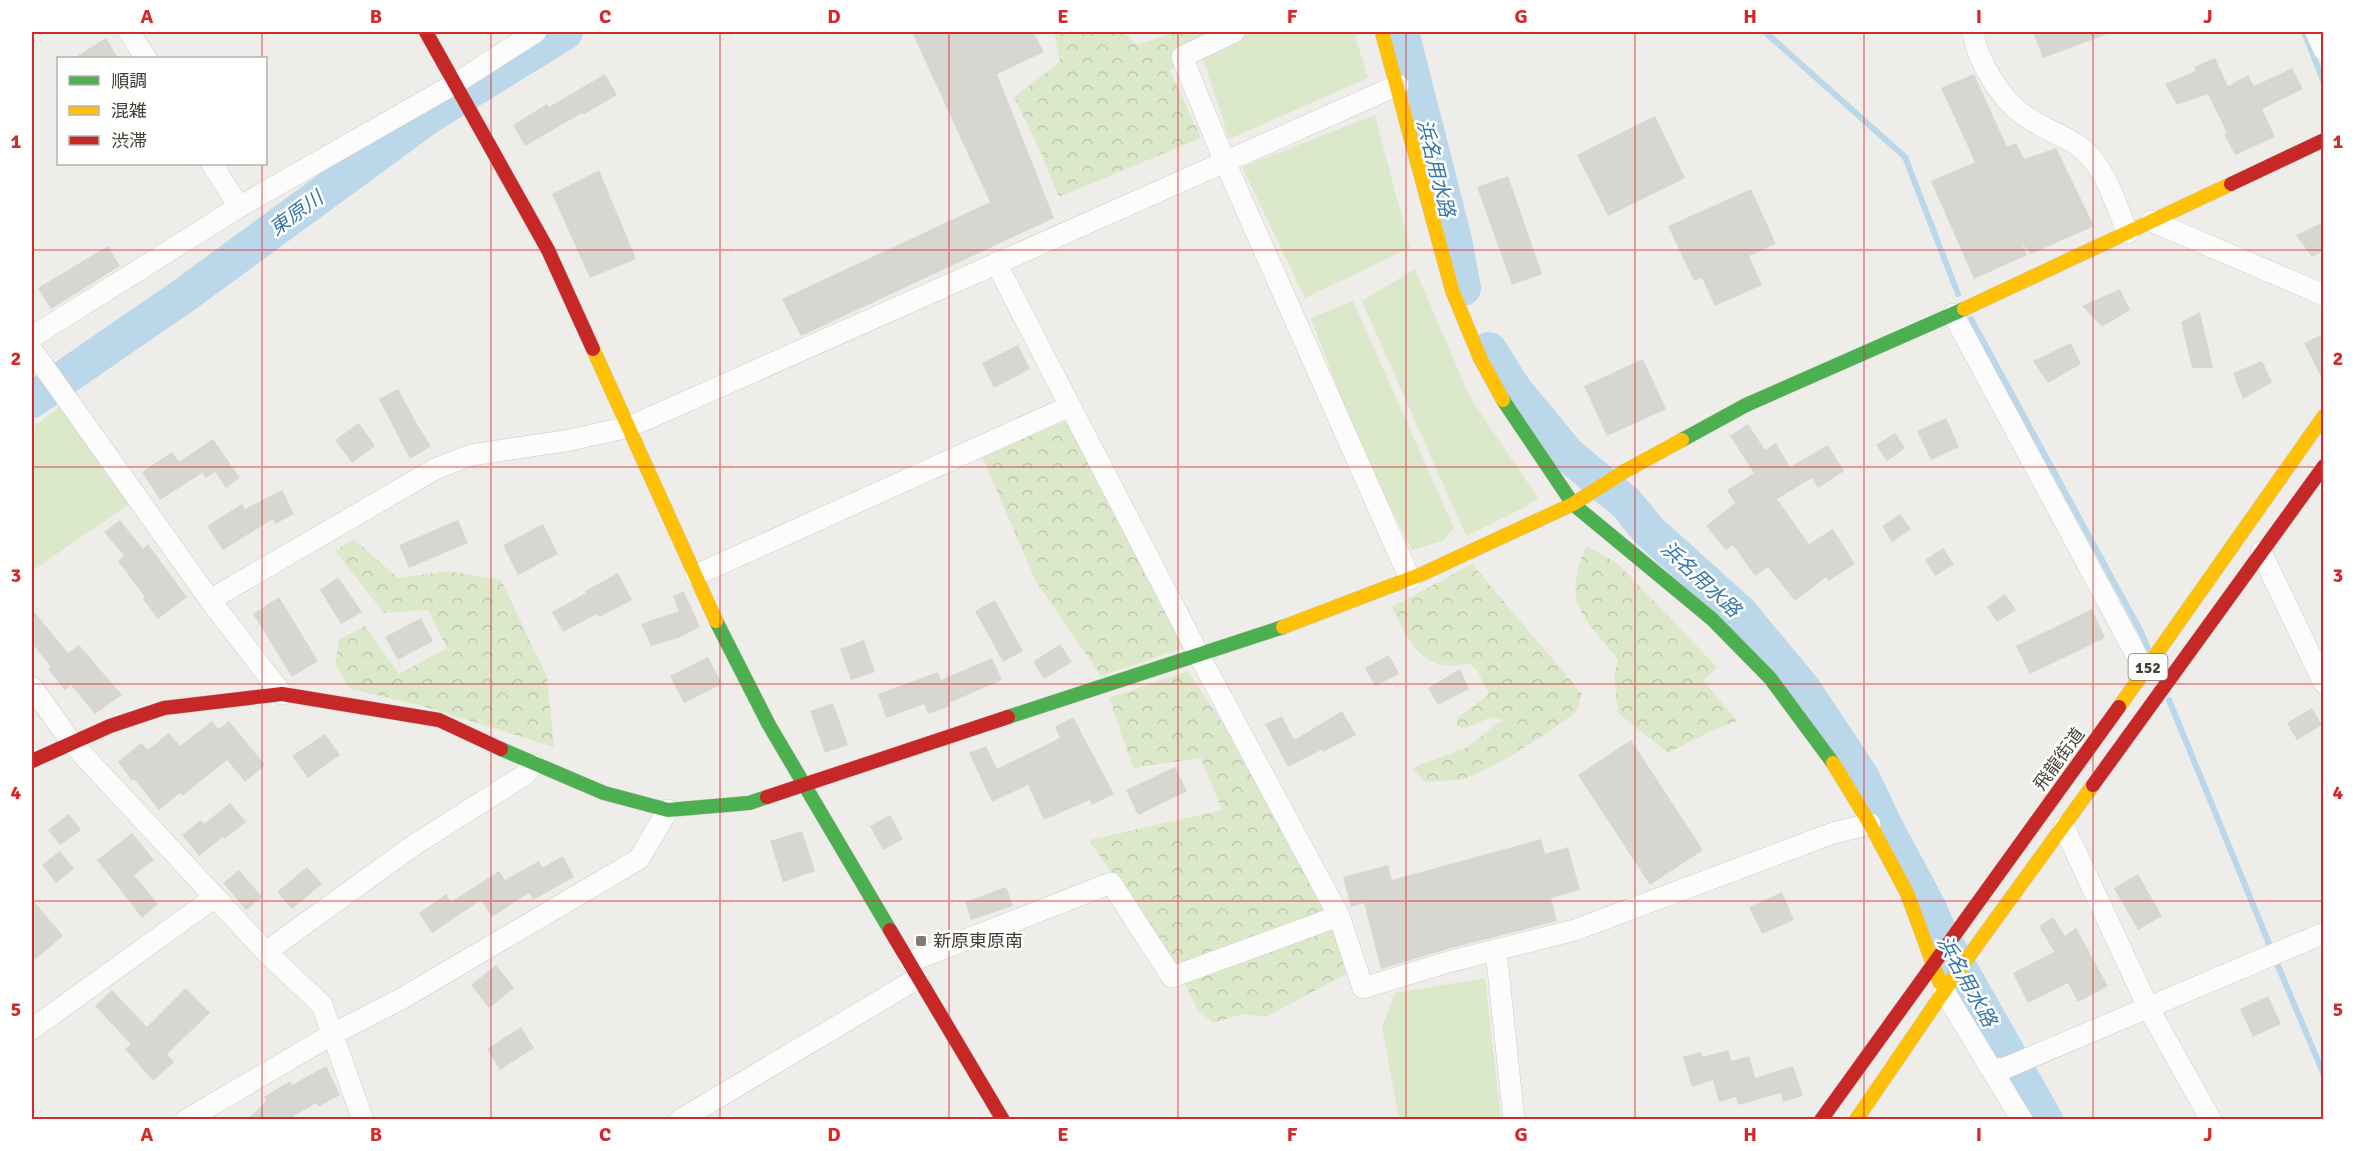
<svg xmlns="http://www.w3.org/2000/svg" width="2355" height="1151" viewBox="0 0 2355 1151" font-family="Signika,'Noto Sans JP',sans-serif">
<style>
.green{fill:#dce8ca}
.forest{fill:url(#forest-crowns)}
.lines{fill:none;stroke-linecap:round;stroke-linejoin:round}
.stream{stroke:#bbd7ea;stroke-width:6}
.river{stroke:#bbd7ea;stroke-width:36}
.building{fill:#d8d6d1}
.street-casing{stroke:#cdcbc6;stroke-width:22}
.fast-casing{stroke:#cecac0;stroke-width:15}
.slow-casing{stroke:#cecac0;stroke-width:15}
.jam-casing{stroke:#cecac0;stroke-width:15}
.street{stroke:#fdfcfc;stroke-width:21}
.fast{stroke:#4caf50;stroke-width:14}
.slow{stroke:#ffc107;stroke-width:14}
.jam{stroke:#c62828;stroke-width:14}
.grid{fill:none;stroke:#d62828;stroke-width:1.5;stroke-opacity:0.55}
.poi-dot{fill:#807b74;stroke:#fff;stroke-width:2}
.labels{text-anchor:middle;stroke-width:5;stroke-linejoin:round;paint-order:stroke}
.shield{fill:#fff;stroke:#7c7872;stroke-width:1.5}
.shield-label{font-size:16px;font-weight:bold;fill:#443e35}
.street-label{font-size:18px;fill:#443e35;stroke:#fff}
.poi-label{font-size:18px;fill:#443e35;stroke:#fff;text-anchor:start}
.water-label{font-size:20px;font-style:italic;fill:#3677a9;stroke:#fff}
.neatline{fill:none;stroke:#d62828;stroke-width:2}
.grid-label{font-size:20px;text-anchor:middle;font-weight:bold;fill:#d62828}
</style>
<defs>
<pattern id="forest-crowns" width="20" height="18" patternUnits="userSpaceOnUse" patternTransform="scale(1.5)"><rect width="20" height="18" fill="#dce8ca"/><path d="M2 6a3 3 0 1 1 6 0M12 15a3 3 0 1 1 6 0" fill="none" stroke="#bec8ae"/></pattern>
</defs>
<rect width="100%" height="100%" fill="#efede9"/>
<!-- green -->
<path class="green" d="M1249,32H1354L1368,78L1229,139L1200,50Z
M1375,115L1410,248L1305,298L1242,167Z
M1415,269L1471,399L1538,498L1527,506L1466,536L1362,301Z
M1353,301L1454,528L1443,541L1412,550L1357,440L1311,318Z
M67,401L131,503L32,571V428Z
M1485,978L1501,1119H1399L1382,1027L1395,993Z"/>
<!-- forest -->
<path class="forest" d="M1054,32H1124L1137,45L1175,32H1231L1170,70L1201,138L1059,197L1041,153L1014,97L1060,62Z
M1067,421L1186,647L1101,676L1036,582L981,454Z
M354,539L398,578L447,571L501,580L547,677L554,747L419,705L350,689L335,664L339,640L365,626L399,674L447,648L428,610L384,613L335,551Z
M1586,546L1617,563L1717,667L1704,681L1737,721L1711,731L1668,753L1618,713L1614,676L1618,660C1606,644 1579,617 1576,597C1573,580 1580,561 1586,546Z
M1472,564L1582,694L1576,712L1546,734L1499,763L1462,780L1425,782L1412,768L1468,747L1502,720L1491,717L1464,729L1457,726V718L1489,694L1477,670L1468,663C1462,664 1455,666 1449,666C1417,664 1404,631 1392,607Z
M1188,671L1263,784L1335,935L1350,972L1266,1017L1243,1014L1213,1023L1197,1009L1181,975L1089,840L1222,810L1201,758L1133,768L1109,698Z"/>
<g class="lines">
<!-- stream -->
<path class="stream" d="M1765,32L1905,157L1958,294
M2304,32L2324,83
M1971,319L2141,632L2148,649
M2169,700L2270,946
M2278,966L2324,1075"/>
<!-- river -->
<path class="river" d="M1401,32L1454,240L1463,288
M1489,350L1515,391L1567,454L1626,503L1648,530L1739,612L1803,689L1862,778L1884,825L1928,907L1939,932L2045,1120
M32,400L183,296L430,115L565,32"/>
</g>
<!-- building -->
<path class="building" d="M912,32H1033L1044,52L997,74L1054,218L801,336L782,299L990,202Z
M2033,32H2110V33L2043,58Z
M106,38L118,58H74Z
M2215,58L2228,86L2248,75L2254,86L2292,68L2303,89L2262,109L2275,137L2235,155L2224,134L2227,133L2208,94L2177,105L2165,84L2196,71L2194,67Z
M605,74L617,95L583,115L582,113L525,146L513,125L547,104L549,107Z
M1974,74L2007,147L2016,143L2024,159L2056,148L2094,226L2031,254L2022,244L2027,255L1974,279L1931,181L1975,162L1941,88Z
M1655,116L1685,178L1608,216L1577,155Z
M599,170L636,259L590,278L552,194Z
M1508,176L1542,274L1512,285L1477,187Z
M1751,189L1776,244L1749,256L1762,285L1715,306L1702,278L1694,281L1668,226Z
M2324,222V250L2312,257L2296,235Z
M108,246L120,266L51,309L38,288Z
M2120,289L2130,310L2102,327L2082,306Z
M2200,312L2213,368H2192L2181,322Z
M2324,334V383L2304,343Z
M2071,343L2081,364L2048,383L2033,361Z
M1018,345L1030,369L994,388L982,363Z
M1643,359L1666,409L1607,436L1584,386Z
M2262,361L2272,382L2243,399L2233,373Z
M398,389L417,424L431,446L410,459L379,399Z
M1946,418L1959,447L1931,460L1917,431Z
M359,423L375,446L352,463L335,440Z
M1748,424L1765,450L1776,443L1790,467L1828,445L1844,471L1818,488L1812,478L1777,499L1809,544L1833,529L1855,564L1828,581L1826,577L1795,601L1768,567L1755,576L1733,545L1726,550L1706,526L1735,503L1727,490L1754,473L1730,436Z
M1895,433L1905,448L1887,461L1876,445Z
M213,439L240,478L226,488L215,472L206,478L202,473L160,500L142,472L172,452L179,462Z
M282,490L294,514L275,524L273,519L223,550L207,526L242,504L245,509Z
M1900,514L1911,529L1892,542L1882,526Z
M120,520L143,549L148,544L187,597L158,619L143,599L145,597L118,561L124,556L104,532Z
M458,520L468,543L409,568L399,545Z
M543,524L558,554L518,575L503,545Z
M1943,548L1954,564L1935,576L1925,560Z
M618,573L632,600L599,617L597,614L563,632L552,612L586,593L585,591Z
M338,577L362,612L341,624L320,590Z
M684,591L700,627L678,638L651,646L641,624L679,611L673,596Z
M2005,594L2016,610L1997,622L1987,607Z
M279,597L318,661L292,677L253,614Z
M995,600L1023,651L1003,662L975,611Z
M32,609L68,653L79,645L122,695L95,714L71,685L65,690L48,669L51,667L32,643Z
M2092,609L2105,638L2030,674L2016,646Z
M421,618L433,641L398,660L385,637Z
M864,640L875,672L851,680L840,649Z
M1060,644L1072,662L1044,679L1033,662Z
M1389,655L1399,674L1375,686L1365,668Z
M708,657L722,684L684,703L670,676Z
M992,658L1002,680L949,703L950,706L928,714L924,704L886,718L878,694L938,672L941,680Z
M1460,669L1469,689L1438,705L1428,688Z
M833,703L848,745L825,753L810,711Z
M2312,708L2322,725L2297,740L2287,723Z
M1342,711L1356,735L1323,752L1321,750L1288,767L1265,724L1282,716L1294,740Z
M1073,717L1114,794L1092,805L1090,800L1044,820L1028,785L992,802L969,753L986,746L997,769L1060,738L1055,727Z
M212,721L218,729L229,721L265,765L245,782L227,760L182,796L180,793L159,810L134,779L132,781L118,762L141,743L148,750L169,733L180,746Z
M325,734L340,755L308,778L292,756Z
M1631,740L1703,850L1650,885L1578,775Z
M1175,767L1187,791L1138,815L1126,790Z
M230,803L246,822L225,839L223,837L199,856L182,835L201,820L204,824Z
M69,814L81,830L60,845L48,830Z
M890,815L903,839L883,850L870,826Z
M802,831L815,871L783,882L770,841Z
M132,833L154,860L134,875L158,904L142,918L97,860Z
M1541,839L1545,854L1568,847L1580,890L1551,898L1557,921L1444,950L1381,969L1364,903L1351,907L1343,877L1388,865L1392,880Z
M60,851L74,869L56,883L42,865Z
M563,856L574,877L533,900L529,893L492,917L481,900L432,933L419,913L446,894L451,902L499,871L505,880L539,861L542,868Z
M307,867L322,884L292,909L277,892Z
M239,870L262,897L246,910L223,883Z
M2138,874L2162,916L2138,930L2114,888Z
M1006,887L1013,906L971,920L965,902Z
M1782,892L1794,920L1762,934L1749,907Z
M32,899L63,936L32,962Z
M2053,917L2065,936L2076,928L2108,986L2078,1002L2068,983L2028,1003L2013,973L2054,952L2039,926Z
M496,965L514,988L489,1008L471,985Z
M186,988L210,1013L167,1054L174,1062L153,1081L125,1049L131,1044L95,1006L112,990L147,1027Z
M2268,996L2281,1024L2253,1037L2240,1009Z
M521,1027L534,1048L500,1070L487,1049Z
M1728,1050L1732,1061L1749,1056L1755,1078L1793,1066L1803,1096L1783,1102L1781,1093L1738,1105L1736,1097L1719,1102L1713,1080L1692,1087L1683,1057L1701,1052L1703,1057Z
M326,1066L340,1095L318,1107L316,1103L289,1119H248L266,1101L264,1097L290,1081L292,1085Z"/>
<g class="lines">
<defs>
<path id="street" d="M129,32L146,58
M1234,32L1182,57L1225,162L1410,579
M1973,32C1977,60 2001,100 2025,116C2042,129 2070,137 2085,151C2107,172 2116,206 2128,233
M2316,32L2324,50
M212,164L239,207
M2151,221L2324,295
M996,263L1200,657L1339,916L1363,988L1448,962L1575,930L1833,833L1870,824
M1953,314L2145,671
M32,337L239,207L456,83L536,32
M32,350L210,600L282,694
M2261,552L2324,683
M696,575L1070,406
M210,600L435,469L471,455L565,441L629,427L1398,85
M32,687L72,743L266,952L322,1005L363,1120
M2064,827L2149,1009L2211,1120
M1496,950L1514,1120
M266,952L414,845L523,776L534,765
M909,962L1111,883L1172,977L1339,916
M1944,991L2022,1120
M32,1029L215,897
M1990,1068L2003,1069L2324,933
M186,1120L331,1035L401,999L639,859L668,810
M680,1120L918,978"/>
<path id="fast" d="M1503,400L1573,504L1712,619L1770,678L1833,763
M1682,440L1746,405L1964,309
M716,621L769,725L890,930
M1008,717L1283,627
M501,749L604,793L668,810L749,803L767,797"/>
<path id="slow" d="M1382,32L1452,290L1480,358L1503,400
M1964,309L2231,184
M593,349L716,621
M1283,627L1422,574L1573,504L1625,471L1682,440
M2119,707L2324,416
M1833,763L1870,824L1907,893L1940,983
M1856,1120L1953,978L2093,785"/>
<path id="jam" d="M426,32L548,250L593,349
M2231,184L2324,140
M32,761L110,726L164,708L282,694L439,720L501,749
M2093,785L2324,466
M767,797L1008,717
M890,930L1003,1120
M1821,1120L2119,707"/>
</defs>
<!-- street casing -->
<use href="#street" class="street-casing"/>
<!-- fast casing -->
<use href="#fast" class="fast-casing"/>
<!-- slow casing -->
<use href="#slow" class="slow-casing"/>
<!-- jam casing -->
<use href="#jam" class="jam-casing"/>
<!-- street -->
<use href="#street" class="street"/>
<!-- fast -->
<use href="#fast" class="fast"/>
<!-- slow -->
<use href="#slow" class="slow"/>
<!-- jam -->
<use href="#jam" class="jam"/>
</g>
<!-- grid -->
<path class="grid" d="M262,32V58M491,32V1120M720,32V1120M949,32V1120M1178,32V1120M1406,32V1120M1635,32V1120M1864,32V1120M2093,32V1120M262,164V1120M32,250H2324M32,467H2324M32,684H2324M32,901H2324"/>
<!-- markers -->
<rect class="poi-dot" x="915" y="935" width="12" height="12" rx="3"/>
<g class="labels">
<!-- shield labels -->
<rect class="shield" x="2128.5" y="654" width="39" height="26" rx="4.5"/>
<g class="shield-label">
<text x="2148" y="673">152</text>
</g>
<!-- street labels -->
<g class="street-label">
<text transform="translate(2059 759) rotate(-54)" y="6">飛龍街道</text>
</g>
<!-- poi labels -->
<g class="poi-label">
<text x="933" y="947">新原東原南</text>
</g>
<!-- water labels -->
<g class="water-label">
<text transform="translate(1436 168) rotate(76)" y="7">浜名用水路</text>
<text transform="translate(296 213) rotate(-36)" y="7">東原川</text>
<text transform="translate(1701 579) rotate(43)" y="7">浜名用水路</text>
<text transform="translate(1967 981) rotate(61)" y="7">浜名用水路</text>
</g>
</g>
<!-- border -->
<rect width="2355" height="1151" fill="none" stroke="#ffffff" stroke-width="66"/>
<!-- legend -->
<rect x="57" y="57" width="210" height="108" fill="#ffffff" stroke="#b4b2ae" stroke-width="1.5"/>
<rect x="69" y="76" width="30" height="9" fill="#4caf50" stroke="#b4b2ae" stroke-width="1.5"/>
<text x="111" y="87" font-size="18" fill="#443e35">順調</text>
<rect x="69" y="106" width="30" height="9" fill="#ffc107" stroke="#b4b2ae" stroke-width="1.5"/>
<text x="111" y="117" font-size="18" fill="#443e35">混雑</text>
<rect x="69" y="136" width="30" height="9" fill="#c62828" stroke="#b4b2ae" stroke-width="1.5"/>
<text x="111" y="147" font-size="18" fill="#443e35">渋滞</text>
<rect x="33" y="33" width="2289" height="1085" class="neatline"/>
<g class="grid-label">
<text x="147" y="23">A</text>
<text x="376" y="23">B</text>
<text x="605" y="23">C</text>
<text x="834" y="23">D</text>
<text x="1063" y="23">E</text>
<text x="1292" y="23">F</text>
<text x="1521" y="23">G</text>
<text x="1750" y="23">H</text>
<text x="1979" y="23">I</text>
<text x="2208" y="23">J</text>
<text x="16" y="148">1</text>
<text x="2338" y="148">1</text>
<text x="16" y="365">2</text>
<text x="2338" y="365">2</text>
<text x="16" y="582">3</text>
<text x="2338" y="582">3</text>
<text x="16" y="799">4</text>
<text x="2338" y="799">4</text>
<text x="16" y="1016">5</text>
<text x="2338" y="1016">5</text>
<text x="147" y="1141">A</text>
<text x="376" y="1141">B</text>
<text x="605" y="1141">C</text>
<text x="834" y="1141">D</text>
<text x="1063" y="1141">E</text>
<text x="1292" y="1141">F</text>
<text x="1521" y="1141">G</text>
<text x="1750" y="1141">H</text>
<text x="1979" y="1141">I</text>
<text x="2208" y="1141">J</text>
</g>
</svg>
